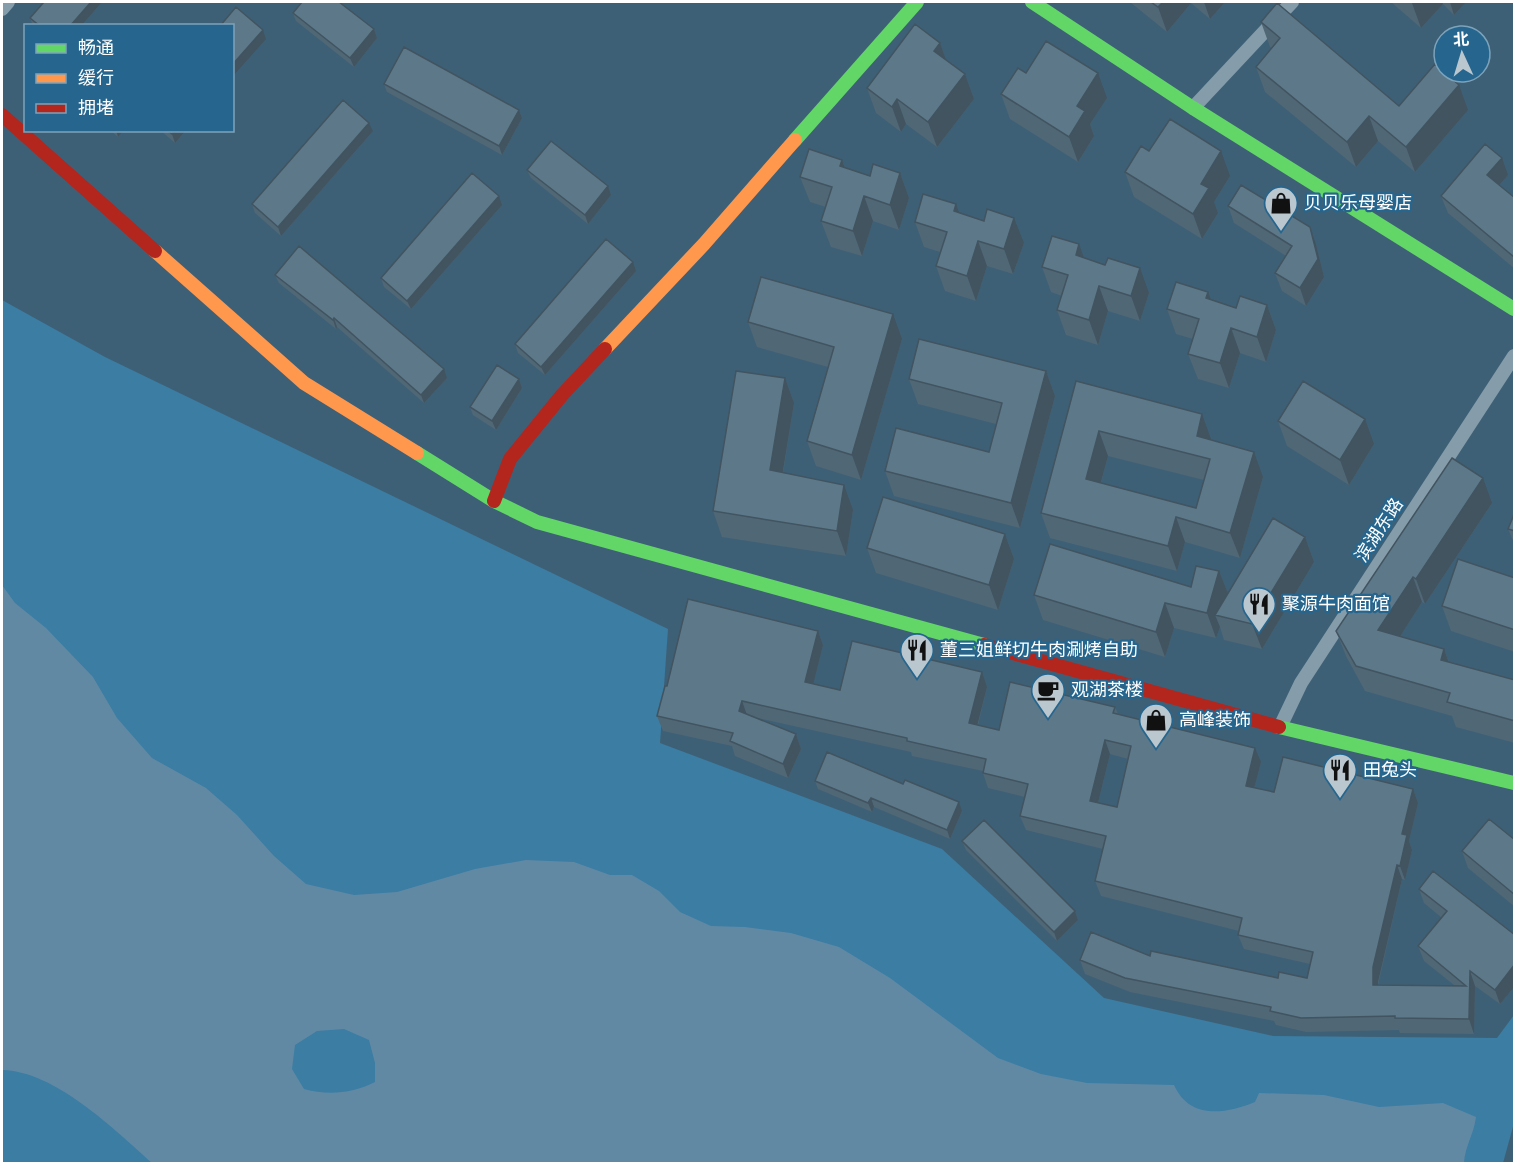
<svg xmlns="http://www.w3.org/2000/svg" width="1516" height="1165" viewBox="0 0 1516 1165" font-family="'IBM Plex Sans','Noto Sans SC',sans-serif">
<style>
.green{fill:#3b7da3}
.water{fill:#6189a4;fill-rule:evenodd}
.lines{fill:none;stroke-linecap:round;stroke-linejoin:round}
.street{stroke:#859caa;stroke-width:14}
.fast{stroke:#63d668;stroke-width:14}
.slow{stroke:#ff974d;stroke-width:14}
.jam{stroke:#b3261e;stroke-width:14}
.wall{fill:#506776;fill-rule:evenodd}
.shaded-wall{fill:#415460}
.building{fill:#5d7889;stroke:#415460;stroke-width:1.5;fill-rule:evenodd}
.labels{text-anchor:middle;stroke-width:4.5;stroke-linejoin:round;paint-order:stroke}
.poi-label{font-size:18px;fill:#fff;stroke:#26668e;text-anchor:start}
.street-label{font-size:18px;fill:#fff;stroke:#26668e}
</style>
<rect width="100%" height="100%" fill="#3e6076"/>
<!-- green -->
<path class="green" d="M2,300L105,357L668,629L660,743L942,849L1104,998L1273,1036L1497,1038L1514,1015V1123L1503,1163H2Z"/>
<!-- water -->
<path class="water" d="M2,585L15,603L46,628L93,677L117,718L152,758L206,788L237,815L274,856L306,884L354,895L397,892L475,869L526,860L574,862L610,875H632L659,891L680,912L711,926L745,927L791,933L839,947L890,978L998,1058L1041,1074L1087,1083L1174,1085C1190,1120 1225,1114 1255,1102L1259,1093L1324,1095L1379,1107L1443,1103L1476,1117C1474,1134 1465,1146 1464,1163H152C114,1129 55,1071 2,1070ZM344,1029L369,1040L375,1063V1082C353,1093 329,1096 304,1089L292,1069L295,1045L317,1031Z"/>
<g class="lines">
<!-- street -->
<path class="street" d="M2,9L8,2
M1193,108L1292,2
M1280,727L1301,683L1514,356"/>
<!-- fast -->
<path class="fast" d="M1032,2L1193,108L1514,309
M795,140L917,2
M417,453L494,501L537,522L984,645
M1279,727L1514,783"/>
<!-- slow -->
<path class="slow" d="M155,251L304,383L417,453
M605,349L704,244L795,140"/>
<!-- jam -->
<path class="jam" d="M2,115L155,251
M494,501L510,459L562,395L605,349
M984,645L1279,727"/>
</g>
<!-- wall -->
<path class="wall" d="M44,2H102L81,26H33L30,18Z
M1130,2H1225L1210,19L1191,3L1167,32Z
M1391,2H1466L1454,15L1443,4L1421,28Z
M293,13L374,29L377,38L354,67L296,21Z
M1261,22L1399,106L1468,110L1415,172L1378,141L1356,167L1265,92L1256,67L1272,48L1270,47Z
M940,43L946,60L965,74L974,99L937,147L906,124L901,132L876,113L867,88Z
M1026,73L1107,98L1090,124L1094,136L1078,162L1010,119L1001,94Z
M384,84L519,110L522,118L502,155L387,92Z
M110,130H124L118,137Z
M160,130H186L175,143Z
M373,131L281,236L255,213L252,204Z
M1149,151L1230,176L1214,202L1218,213L1202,239L1134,197L1125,172Z
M842,160L845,168L870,176L900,173L909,198L899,230L873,221L862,256L831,247L821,221L826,207L810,202L800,177Z
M527,170L611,195L588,224L531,178Z
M1508,175L1499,185L1515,198V269L1448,213L1441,196Z
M502,205L411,309L384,287L381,278Z
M1228,206L1310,227L1316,244L1324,277L1306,306L1282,291L1275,273L1286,256L1234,223Z
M959,213L1024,243L1013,274L987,266L976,301L945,291L936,266L940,252L924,247L915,222Z
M1084,258L1149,293L1140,321L1108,311L1098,345L1066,335L1057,310L1062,296L1051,292L1042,267Z
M636,271L545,375L518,353L515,344Z
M275,275L447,378L424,403L337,327L336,329L279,283Z
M1211,300L1236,308L1267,305L1276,330L1266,362L1240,353L1229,388L1198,379L1188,354L1193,339L1176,334L1167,309Z
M748,322L902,339L861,480L816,466L807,441L828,367L757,347Z
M1046,371L1055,396L1020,528L894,496L885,471L989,452L996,424L918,404L909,379Z
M785,378L794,403L783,473L853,510L846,556L722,537L713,511Z
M519,379L522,388L496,430L473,415L470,407Z
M1076,381L1211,439L1263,477L1240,558L1185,542L1177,571L1050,538L1041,513ZM1108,456L1204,480L1196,508L1101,483Z
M1278,421L1374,444L1349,485L1287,446Z
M1492,503L1425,604L1422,602L1400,636L1444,649L1449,662L1515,680V743L1456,727L1452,716L1365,691L1346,656L1336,631Z
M1515,512V545L1508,529Z
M1005,534L1014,559L998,610L876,573L867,548Z
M1305,537L1314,562L1262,649L1224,640L1220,627L1216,638L1174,628L1165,657L1043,620L1034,595L1191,587L1219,571L1228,594Z
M1515,578V652L1451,631L1442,606Z
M818,631L823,645L813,684L840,690L987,687L978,725L999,730L1115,707L1118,714L1261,762L1254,788L1274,792L1413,789L1418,803L1409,841L1412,850L1405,880L1402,879L1378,985H1454L1424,961L1418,946L1442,918L1424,903L1419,889L1515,935V986L1500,1004L1475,986L1474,1034L1400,1033L1399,1030L1306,1032L1276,1025L1274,1021L1130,992L1085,974L1080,960L1150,956L1278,978H1307L1310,964L1244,949L1238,935L1239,931L1101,896L1095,881L1103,849L1026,830L1020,816L1025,797L988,788L983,773V771L912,756L911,752L753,717L796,734L801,749L788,778L735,756L732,746L663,731L657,716L667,686ZM1110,754L1128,759L1117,807L1098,803Z
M815,781L962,811L950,839L874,807L872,812L818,789Z
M1515,840V907L1468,868L1462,851Z
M962,841L1075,911L1078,920L1057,941L966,850Z"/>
<!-- shaded-wall -->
<path class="shaded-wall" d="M91,2H102L81,26H70Z
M1163,2H1190L1191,3L1167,32L1158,7Z
M1204,2H1225L1210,19Z
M1414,2H1442L1443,4L1421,28L1412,3Z
M1450,2H1466L1454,15Z
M374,29L377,38L354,67L350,58Z
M263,30L266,39L232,77V65Z
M940,43L949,68L934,51Z
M1098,73L1107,98L1090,124L1094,136L1078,162L1069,137L1077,106Z
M965,74L974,99L937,147L928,122Z
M1459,85L1468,110L1415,172L1406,147Z
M897,99L906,124L901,132L892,107Z
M519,110L522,118L502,155L499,146Z
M1369,116L1378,141L1356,167L1347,142Z
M369,123L373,131L281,236L278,227Z
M116,130H124L118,137Z
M175,130H186L175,143L172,134Z
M1221,151L1230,176L1214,202L1218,213L1202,239L1193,214L1201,184Z
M1502,158L1508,175L1493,192L1487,175Z
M842,160L851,185L840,166Z
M900,173L909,198L899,230L890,205Z
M608,186L611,195L588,224L585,215Z
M499,196L502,205L411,309L407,301Z
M864,196L873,221L862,256L853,231Z
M956,204L965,229L954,211Z
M1014,218L1024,243L1013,274L1004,249Z
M1310,227L1316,244L1324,277L1306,306L1300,288Z
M978,241L987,266L976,301L967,276Z
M1079,244L1088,269L1076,255Z
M633,262L636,271L545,375L541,367Z
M1140,268L1149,293L1140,321L1131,296Z
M1099,286L1108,311L1098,345L1089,320Z
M1208,292L1218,317L1206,298Z
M1267,305L1276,330L1266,362L1257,337Z
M893,314L902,339L861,480L852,455Z
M334,318L337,327L336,329L333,320Z
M1231,328L1240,353L1229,388L1220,363Z
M444,369L447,378L424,403L421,395Z
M1046,371L1055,396L1020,528L1011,503Z
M785,378L794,403L779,495L770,470Z
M519,379L522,388L496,430L492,421Z
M1202,414L1211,439L1206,458L1197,436Z
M1365,419L1374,444L1349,485L1340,460Z
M1099,431L1108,456L1095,504L1086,479Z
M1254,452L1263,477L1240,558L1230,533Z
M1483,478L1492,503L1425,604L1416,579Z
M844,485L853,510L846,556L837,531Z
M1176,517L1185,542L1177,571L1168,546Z
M1005,534L1014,559L998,610L989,585Z
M1305,537L1314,562L1262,649L1252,624Z
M1219,571L1229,596L1215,615L1220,627L1216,638L1207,613Z
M1413,577L1422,602L1388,655L1378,630Z
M1165,603L1174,628L1165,657L1156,632Z
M818,631L823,645L810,697L805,682Z
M1444,649L1453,674L1441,660Z
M982,672L987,687L974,738L969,723Z
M742,701L747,715L739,711Z
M796,734L801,749L788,778L783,764Z
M1105,740L1110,754L1095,815L1090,801Z
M1255,748L1261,762L1251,800L1246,786Z
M1413,789L1418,803L1409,841L1412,850L1405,880L1400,866L1402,834Z
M871,798L874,807L872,812L868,803Z
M959,802L962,811L950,839L947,830Z
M1397,865L1402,879L1378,982V999L1373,985V967Z
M1075,911L1078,920L1057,941L1054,932Z
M1515,964V986L1500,1004L1495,990Z
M1470,971L1475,986L1474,1034L1469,1019Z"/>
<!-- building -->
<path class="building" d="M44,2H91L70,26H40L30,18Z
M302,2H339L374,29L350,58L293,13Z
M1151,2H1163L1158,7Z
M1277,3L1399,106L1435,64L1459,85L1406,147L1369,116L1347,142L1256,67L1280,38L1261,22Z
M236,7L263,30L232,65V26H220Z
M915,24L940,43L934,51L965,74L928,122L897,99L892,107L867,88Z
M1046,41L1098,73L1077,106L1085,111L1069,137L1001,94L1018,68L1026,73Z
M404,47L519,110L499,146L384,84Z
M343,100L369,123L278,227L252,204Z
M1170,119L1221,151L1201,184L1209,188L1193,214L1125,172L1141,146L1149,151Z
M167,130H175L172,134Z
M551,141L608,186L585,215L527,170Z
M1485,144L1502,158L1487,175L1515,198L1514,257L1441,196Z
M809,149L842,160L840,166L870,176L873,164L900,173L890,205L864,196L853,231L821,221L832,187L800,177Z
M472,173L499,196L407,301L381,278Z
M1241,185L1310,227L1318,259L1300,288L1275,273L1292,246L1228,206Z
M923,194L956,204L954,211L984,221L987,209L1014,218L1004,249L978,241L967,276L936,266L947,232L915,222Z
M1052,236L1079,244L1076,255L1105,265L1108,258L1140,268L1131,296L1099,286L1089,320L1057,310L1068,275L1042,267Z
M606,239L633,262L541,367L515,344Z
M299,246L444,369L421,395L334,318L333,320L275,275Z
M761,277L893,314L852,455L807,441L834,347L748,322Z
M1176,282L1208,292L1206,298L1236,308L1240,296L1267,305L1257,337L1231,328L1220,363L1188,354L1199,319L1167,309Z
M919,339L1046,371L1011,503L885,471L896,428L989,452L1002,403L909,379Z
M497,365L519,379L492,421L470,407Z
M736,371L785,378L770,470L844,485L837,531L713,511Z
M1076,381L1202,414L1197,436L1254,452L1230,533L1176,517L1168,546L1041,513ZM1099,431L1210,459L1196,508L1086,479Z
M1303,381L1365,419L1340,460L1278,421Z
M1452,458L1483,478L1416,579L1413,577L1378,630L1444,649L1441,660L1515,680V721L1447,702L1450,693L1356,666L1336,631Z
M883,497L1005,534L989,585L867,548Z
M1515,512V531L1508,529Z
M1273,518L1305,537L1252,624L1215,615Z
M1050,544L1191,587L1196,566L1219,571L1207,613L1165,603L1156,632L1034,595Z
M1458,559L1515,578V630L1442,606Z
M688,599L818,631L805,682L840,690L852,641L982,672L969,723L999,730L1010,682L1115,707L1113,713L1255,748L1246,786L1274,792L1283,757L1413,789L1402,834L1407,835L1400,866L1397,865L1373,967V985L1466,986L1418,946L1447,911L1419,889L1433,871L1515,935V964L1495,990L1470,971L1469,1019L1395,1018V1016L1301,1018L1270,1011L1271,1007L1125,978L1080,960L1091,932L1150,956L1151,951L1278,978L1279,972L1307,978L1313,952L1238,935L1242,918L1095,881L1106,836L1020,816L1028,784L983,773L986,759L907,741V738L742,701L739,711L796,734L783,764L730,741L733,733L657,716L665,686H667ZM1105,740L1131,746L1117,807L1090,801Z
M827,752L903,784L905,780L959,802L947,830L871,798L868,803L815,781Z
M1489,819L1515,840V895L1462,851Z
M984,820L1075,911L1054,932L962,841Z"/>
<!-- icons -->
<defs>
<symbol id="shop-pin" viewBox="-11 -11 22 30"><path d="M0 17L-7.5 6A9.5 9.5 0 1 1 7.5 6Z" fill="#bbc7cf" stroke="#26668e"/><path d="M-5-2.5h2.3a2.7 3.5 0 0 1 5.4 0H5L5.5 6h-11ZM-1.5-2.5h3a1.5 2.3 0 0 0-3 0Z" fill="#111"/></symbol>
<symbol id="restaurant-pin" viewBox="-11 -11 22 30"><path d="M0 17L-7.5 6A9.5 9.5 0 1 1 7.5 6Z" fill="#bbc7cf" stroke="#26668e"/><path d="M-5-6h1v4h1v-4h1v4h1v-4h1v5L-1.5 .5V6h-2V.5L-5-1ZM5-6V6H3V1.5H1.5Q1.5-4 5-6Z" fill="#111"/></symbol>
<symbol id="cafe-pin" viewBox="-11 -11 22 30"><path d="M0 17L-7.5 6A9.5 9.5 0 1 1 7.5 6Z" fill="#bbc7cf" stroke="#26668e"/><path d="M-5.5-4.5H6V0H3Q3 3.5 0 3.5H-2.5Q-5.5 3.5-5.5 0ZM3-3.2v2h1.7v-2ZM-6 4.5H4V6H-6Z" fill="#111"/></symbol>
</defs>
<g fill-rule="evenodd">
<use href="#shop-pin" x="1262" y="184" width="38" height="52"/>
<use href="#restaurant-pin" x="1240" y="585" width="38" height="52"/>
<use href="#restaurant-pin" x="898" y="631" width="38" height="52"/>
<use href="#cafe-pin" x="1029" y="671" width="38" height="52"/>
<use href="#shop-pin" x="1137" y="701" width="38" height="52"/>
<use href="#restaurant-pin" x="1321" y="751" width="38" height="52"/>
</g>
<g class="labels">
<!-- poi labels -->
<g class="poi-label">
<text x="1304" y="209">贝贝乐母婴店</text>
<text x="1282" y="610">聚源牛肉面馆</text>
<text x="940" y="656">董三姐鲜切牛肉涮烤自助</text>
<text x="1071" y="696">观湖茶楼</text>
<text x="1179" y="726">高峰装饰</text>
<text x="1363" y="776">田兔头</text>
</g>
<!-- street labels -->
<g class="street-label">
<text transform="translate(1379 530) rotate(-57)" y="6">滨湖东路</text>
</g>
</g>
<!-- border -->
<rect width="1516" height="1165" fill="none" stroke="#ffffff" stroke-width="6"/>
<!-- legend -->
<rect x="24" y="24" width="210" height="108" fill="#26668e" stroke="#7da3bb" stroke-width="1.5"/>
<rect x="36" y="44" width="30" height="9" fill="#63d668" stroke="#7da3bb" stroke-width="1.5"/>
<text x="78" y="54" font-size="18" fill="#ffffff">畅通</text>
<rect x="36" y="74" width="30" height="9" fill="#ff974d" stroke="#7da3bb" stroke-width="1.5"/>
<text x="78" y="84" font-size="18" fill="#ffffff">缓行</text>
<rect x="36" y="104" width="30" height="9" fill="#b3261e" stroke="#7da3bb" stroke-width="1.5"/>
<text x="78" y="114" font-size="18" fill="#ffffff">拥堵</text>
<!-- north arrow -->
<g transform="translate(1462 54) rotate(356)"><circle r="28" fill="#26668e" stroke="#7da3bb" stroke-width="1.5"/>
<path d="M0-4.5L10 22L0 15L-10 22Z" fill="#bbc7cf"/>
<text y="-9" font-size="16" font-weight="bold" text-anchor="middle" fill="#ffffff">北</text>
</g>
</svg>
